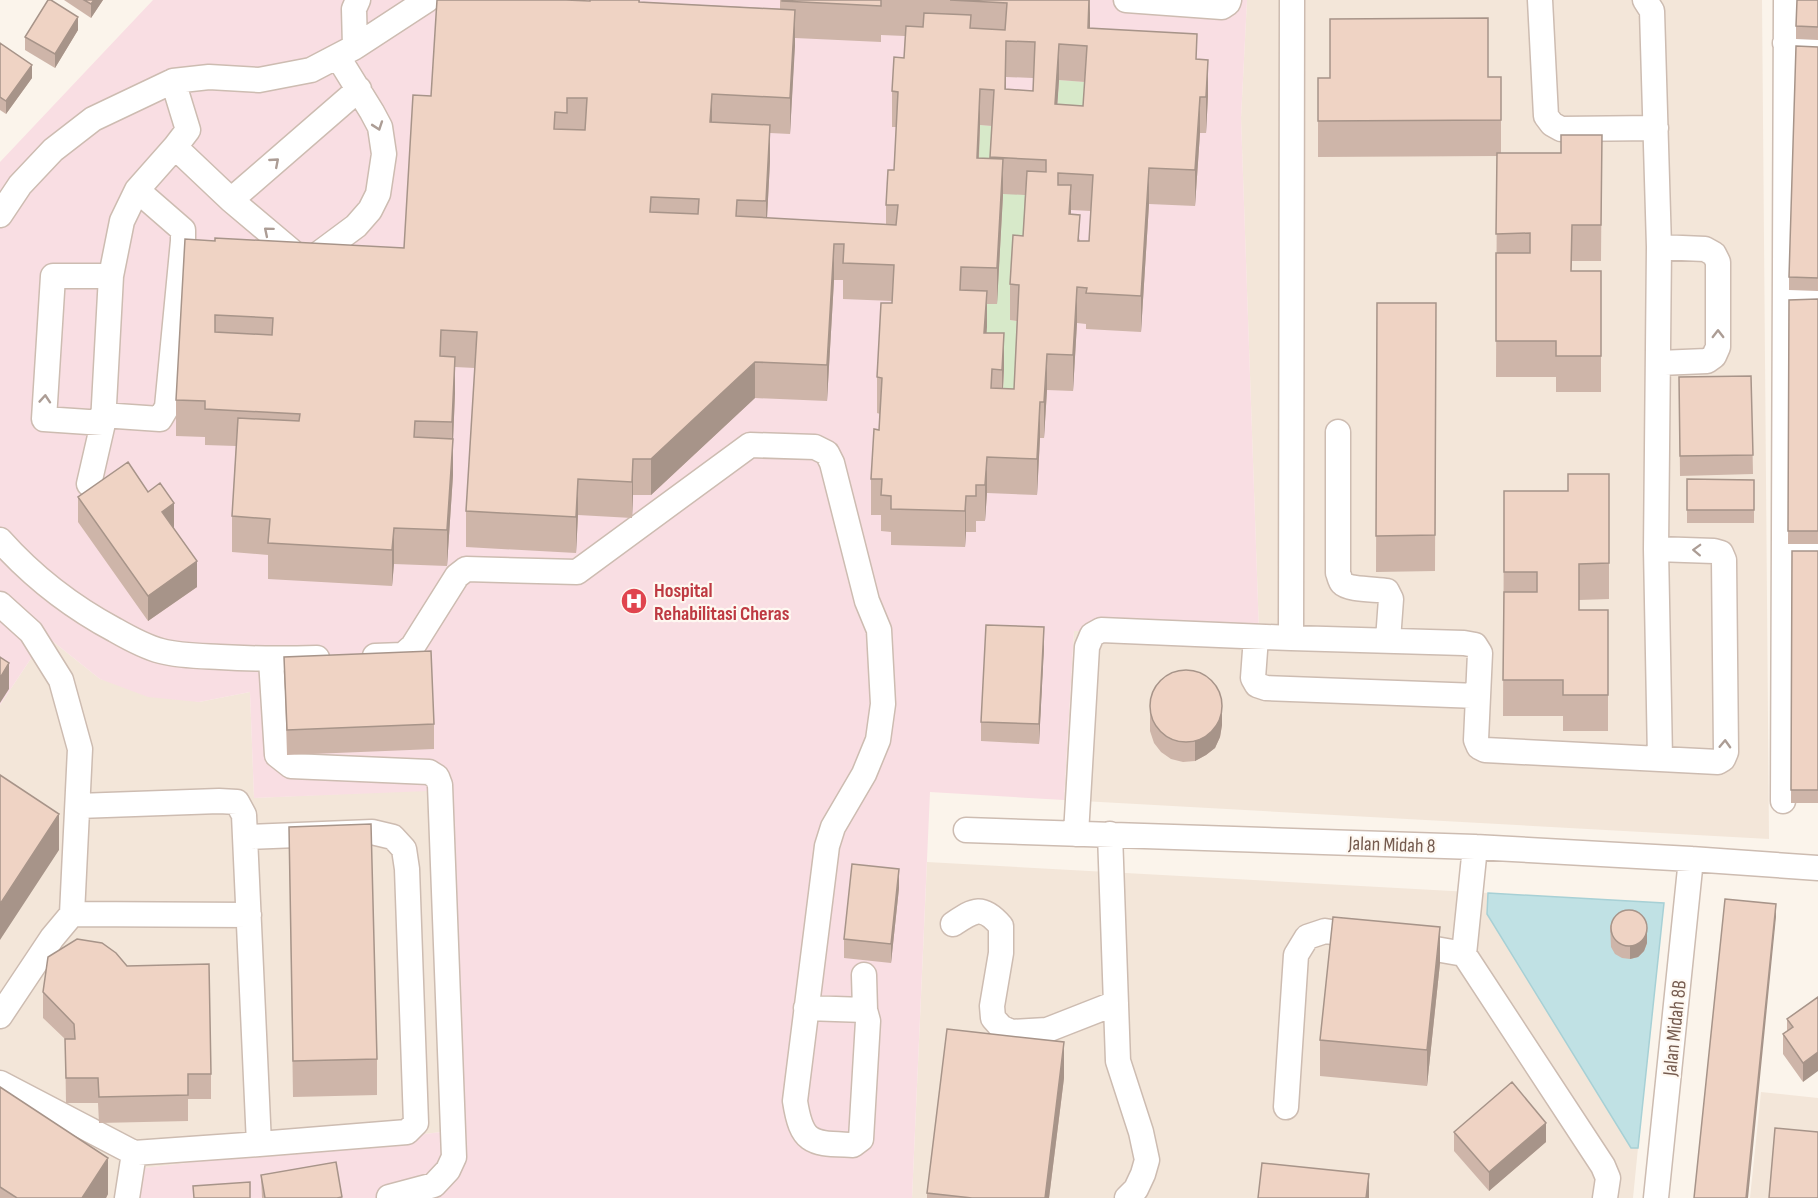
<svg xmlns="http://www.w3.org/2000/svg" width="1818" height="1198" viewBox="0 0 1818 1198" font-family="'Sofia Sans Condensed',sans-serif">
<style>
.residential{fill:#f3e6d9}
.medical{fill:#f9dee3}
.green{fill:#d7e9c9}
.water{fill:#c0e1e4;stroke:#a7d0d5;stroke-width:1.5}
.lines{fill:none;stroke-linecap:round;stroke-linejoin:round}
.minor-casing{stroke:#cdbcb1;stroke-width:27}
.minor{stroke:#fff;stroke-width:24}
.wall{fill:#ceb5a9;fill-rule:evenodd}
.shaded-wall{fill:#a79489}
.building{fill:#efd3c4;stroke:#a79489;stroke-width:1.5;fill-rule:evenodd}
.oneway{stroke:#ac9d95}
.labels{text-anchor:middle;stroke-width:4.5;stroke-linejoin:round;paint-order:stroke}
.health-label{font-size:20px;font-weight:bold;fill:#be3a42;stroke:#fef8f1;text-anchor:start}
.street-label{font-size:20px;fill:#755b4f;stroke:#fef8f1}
</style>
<rect width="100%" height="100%" fill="#fbf4eb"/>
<!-- residential -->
<path class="residential" d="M1247,0H1762L1769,839L1064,800L1074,631L1259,632L1241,118Z
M46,636L100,679L199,702L250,692L254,798L428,790L441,1132L128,1170L131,1198H0V705Z
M927,862L1488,893L1487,914L1631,1147L1638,1148L1633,1198H912Z
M1761,1092L1818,1098V1198H1750Z"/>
<!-- medical -->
<path class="medical" d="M153,0H1247L1241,118L1259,632L1074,631L1064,800L930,792L912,1198H131L127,1170L441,1132L428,791L254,798L250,692L199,702L148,697L100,679L46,636L0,705V162Z"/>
<!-- green -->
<path class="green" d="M1059,80L1087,82L1083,142L1055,140Z
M980,125L994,126L1046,196L1010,320L1019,321L1014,425L1002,405L1004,370L961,303L997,304L977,194Z"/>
<!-- water -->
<path class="water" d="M1488,893L1664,903L1638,1148H1631L1487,914Z"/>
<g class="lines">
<defs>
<path id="minor" d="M1126,0L1222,7L1228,3L1229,0
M1540,0L1546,116L1552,124L1561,129L1656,128
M1645,0L1652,11L1659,247L1656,549L1660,759
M1785,43H1818
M355,47L354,9L358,0
M175,147L231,200L295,254L306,257L317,255L356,226L370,210L378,194L384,154L380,127L372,112L338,57
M231,200L359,89
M0,215L20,185L53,150L93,119L173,81L209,77L259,80L311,70L355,47L427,0
M1785,293L1818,294
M1659,363L1707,361L1714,356L1718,347V262L1714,254L1705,249L1659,247
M102,415L160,419L167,407L183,241V230L137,190
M103,423L44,419L53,276H111
M1338,432V573C1339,575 1340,581 1342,583C1348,590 1377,589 1387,591L1391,599L1388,640
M89,484L103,423L111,276L122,221L137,190L175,147L188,130L173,81
M0,540C33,577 72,607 115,630C129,638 145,647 161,651C180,656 201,656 220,657C253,659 284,659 317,658
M1784,551H1818
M0,604L31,632L61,680L80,749L72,914L52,938L0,1016
M1256,637L1253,678L1257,685L1266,688L1478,696
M1291,638L1464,643L1475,645L1480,653L1476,740L1479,747L1485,750L1718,762L1723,759L1726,752L1724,560L1721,553L1714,551L1656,549
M375,656L403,655L413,646L457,576L466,569L577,572L750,445L815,447L827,453L832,463L867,601L879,630L883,704L878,740L864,774L833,827L827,846L795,1101C802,1146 813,1143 853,1145L861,1139L868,1021L865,1010L864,975
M271,660L277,755L291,766L429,772L437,777L440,785L454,1157L448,1170L434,1185L389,1197
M1783,801L1786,0
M966,830L1475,847L1691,859L1818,868
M1076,834L1087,647L1092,635L1101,630L1291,638L1292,0
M1110,834L1118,1061L1141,1132L1147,1160L1143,1174L1136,1189L1127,1198
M246,837L372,832L393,837L404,849L407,869L416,1123L407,1132L259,1144
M1475,847L1464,954L1603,1166L1608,1178L1605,1198
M72,914L249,915
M953,924C974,910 982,904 1001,926V953L992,1006L993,1018L1001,1027L1011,1032L1047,1030L1116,1003
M1407,944L1464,954
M806,1008L865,1010
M0,1083L134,1153L259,1144L244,815L237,802L219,801L78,806
M1286,1107L1296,955L1307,937L1325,931L1364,937
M127,1198L134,1153
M1656,1198L1691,859"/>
</defs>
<!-- minor casing -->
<use href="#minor" class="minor-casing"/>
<!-- minor -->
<use href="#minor" class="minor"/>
</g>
<!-- wall -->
<path class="wall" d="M64,0H103L91,18Z
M640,0V2L782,9H780V0H1090V28L1197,60L1208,96L1206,133H1200L1195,206L1149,204L1141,332L1086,329V324L1077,323L1073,391L1047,390L1044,438H1040L1037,495L987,493L985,521H976V532H966L965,547L891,545V532L881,531V515H871V479L879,430L880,414L877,413V377L892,301L843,299V280H834L827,401L755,398L651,495H633L632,518L578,515L576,553L466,547V511L475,368L455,367V393L453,441V475L447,566L394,564L392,586L268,579V555L232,552V516L236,446L205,445V437L176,436V400L215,241L404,248L431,96ZM881,35L905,36L904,58L892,91V127H896L894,170L886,205V224L767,218L770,161V133L790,134L795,38L881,42ZM1006,77L1033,78V91L1006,89ZM1059,80L1085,82L1083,106L1057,105ZM980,125L992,126L990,159L979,158ZM1003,194L1025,195L1023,236L1010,284V320L1017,321L1014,389H1003L1004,369L986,333L987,304H997ZM1071,210L1091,211L1089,241H1080L1071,214Z
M1818,0V40L1796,39V26Z
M78,30L55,68L25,50V37Z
M0,43L32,78L6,114L0,110Z
M1818,47V291L1789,290V277Z
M1488,77H1501V153H1561L1602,135L1601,261H1572L1571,271H1601V392H1556V377H1496L1497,156L1318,157V78Z
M1818,299V544H1788L1789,300Z
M1377,303H1436L1435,571L1376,572Z
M1751,376L1753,474L1680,476L1679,377Z
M1609,474V599L1579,600V610H1608V731H1563V716H1503L1504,491H1568Z
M1687,479L1754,480V523H1687Z
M78,497L174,529L197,587L148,621L78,522Z
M1792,551H1818V803H1791Z
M1044,647L1039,744L981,741V722Z
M284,657L434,724V749L287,755Z
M1150,711L1222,725L1220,737L1215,748L1206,755L1195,761L1183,762L1171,759L1161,752L1154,743L1150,731Z
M289,827L377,1059V1095L293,1097Z
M899,888L891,963L844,958V939Z
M1610,925L1647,943L1644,951L1638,957L1630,959L1622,958L1615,954L1611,947Z
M1440,963L1427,1086L1320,1076V1040Z
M43,992L211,1074V1099H188V1121L99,1123L98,1103H66L65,1039L43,1018Z
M1818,997L1803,1082L1783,1054V1034L1787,1031V1019Z
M1064,1078L1049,1198H927V1193Z
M0,1087L108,1194L106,1198H0Z
M1454,1132L1546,1142L1489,1191L1454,1151Z
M336,1162L342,1198H262L261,1175Z"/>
<!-- shaded-wall -->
<path class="shaded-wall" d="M94,0H103L91,18V4Z
M1090,0V32L1088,28Z
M795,10V46L790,134V98Z
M78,17V30L55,68V54Z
M1006,41V77L1005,125V89Z
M1059,44V80L1055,140V104Z
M1208,60V96L1206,133V97Z
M32,65V78L6,114V101Z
M980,89V125L977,194V158Z
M712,94V130L710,122Z
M1200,97V133L1195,206V170Z
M770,125V161L766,237V201Z
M1003,159V195L997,304V268Z
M1149,168V204L1141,332V296Z
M1071,185V221L1069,214Z
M834,244V280L827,401V365Z
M1077,287V323L1073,391V355Z
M987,291V327L984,369V333Z
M1004,333V369L1002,406V370Z
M1047,354V390L1044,438V402Z
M455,357V393L453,441V475L447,566V530L452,456V422Z
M755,362V398L651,495V459Z
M1040,402V438L1037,495V459Z
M987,457V493L985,521V485Z
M633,459V495L632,518V482Z
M578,479V515L576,553V517Z
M966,496V532L965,547V511Z
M174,503V529L162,512Z
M394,528V564L392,586V550Z
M197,561V587L148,621V596Z
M1044,627V647L1039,744V724Z
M9,663V689L0,703V678Z
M1222,706V725L1220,737L1215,748L1206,755L1195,761V741Z
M59,814V850L0,940V904Z
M899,869V888L891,963V944Z
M1776,904V917L1748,1198H1746Z
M1440,927V963L1427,1086V1050Z
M1647,930V943L1644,951L1638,957L1630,959V946Z
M1064,1042V1078L1049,1198H1045Z
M1818,1052V1071L1803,1082V1063Z
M1546,1123V1142L1489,1191V1172Z
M108,1158V1194L106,1198H82Z
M1369,1174V1198H1366Z"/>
<!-- building -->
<path class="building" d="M48,0H51L78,17L55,54L25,37Z
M84,0H94L91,4Z
M437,0H566L590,1V0H639V2L795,10L790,98L712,94L710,122L770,125L766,201L737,200L736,216L896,225L898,205H886L888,170H894L898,92L892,91L894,57L904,58L906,26L923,27L924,13L971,15L970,28L1005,30L1007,3L950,0H1089L1088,28L1197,34L1196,59L1208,60L1206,97H1200L1195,170L1149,168L1141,296L1086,293L1087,288L1077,287L1073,355L1047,354L1044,402H1040L1037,459L987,457L985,485H976V496H966L965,511L891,509V496L881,495L882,479H871L874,429L879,430L882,378L877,377L881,303H892L894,265L843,263L844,244H834L827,365L755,362L651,459H633L632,482L578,479L576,517L466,511L477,332L441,330L440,356L455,357L452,422L415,421L414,437L453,439L447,530L394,528L392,550L268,543L270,519L232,516L238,418L299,421L300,414L205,409V401L176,400L185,239L215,241V238L404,248L413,95L431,96ZM1006,41L1035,42L1033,91L1005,89ZM1059,44L1087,46L1083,106L1055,104ZM980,89L994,90L990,157L1046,160V172L1027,171L1023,236L1013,235L1010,284L1019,285L1014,389L991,388L992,369L1002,370L1004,333H984L987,291L960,290L961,267L997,268L1003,159L977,158ZM567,98H587L585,130L554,129L555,112L567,113ZM1058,173L1093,175L1089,241H1078L1080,215L1069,214L1071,185H1058ZM651,197L699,199L698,214L650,212ZM215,315L273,318L272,335L215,332Z
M782,0H881V6L782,1Z
M1797,0H1818V27L1796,26Z
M1488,18V77H1501V120L1318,121V78H1330V19Z
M0,43L32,65L6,101L0,97Z
M1796,46L1818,47V278L1789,277Z
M1561,135H1602L1601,225H1572L1571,271H1601V356H1556V341H1496V253H1530V233L1496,234L1497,153H1561Z
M1818,299V531H1788L1789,300Z
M1377,303H1436L1435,535L1376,536Z
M1751,376L1753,455L1680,456L1679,377Z
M128,462L148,492L160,483L174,503L162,512L197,561L148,596L78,497Z
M1568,474H1609V563L1579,564V610H1608V695H1563V680H1503L1504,592H1537V572H1504V491H1568Z
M1687,479L1754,480V510H1687Z
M1792,551H1818V790H1791Z
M986,625L1044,627L1039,724L981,722Z
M431,651L434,724L287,730L284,657Z
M0,657L9,663L0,678Z
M1150 706a36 36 0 1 1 72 0a36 36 0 1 1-72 0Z
M0,775L59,814L0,904Z
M371,824L377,1059L293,1061L289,827Z
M852,864L899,869L891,944L844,939Z
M1725,899L1776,904L1746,1198H1694Z
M1611 928a18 18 0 1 1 36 0a18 18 0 1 1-36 0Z
M1333,917L1440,927L1427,1050L1320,1040Z
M77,939L102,943L116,953L127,966L209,964L211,1074H188V1095L99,1097L98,1078H66L65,1039H75L74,1024L43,992L48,957Z
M1818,997V1052L1803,1063L1783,1034L1793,1027L1787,1019Z
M947,1029L1064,1042L1045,1198H972L927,1193Z
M1512,1082L1546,1123L1489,1172L1454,1132Z
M0,1087L108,1158L82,1198H17L0,1187Z
M1775,1128L1818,1132V1198H1769Z
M336,1162L342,1197L337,1198H265L261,1175Z
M1262,1163L1369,1174L1366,1198H1258Z
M250,1182V1198H194L193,1186Z"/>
<!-- one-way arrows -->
<defs><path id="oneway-chevron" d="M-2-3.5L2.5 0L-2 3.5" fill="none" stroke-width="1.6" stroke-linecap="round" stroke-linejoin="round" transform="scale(1.5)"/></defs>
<g class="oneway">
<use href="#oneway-chevron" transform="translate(378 126) rotate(71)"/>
<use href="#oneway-chevron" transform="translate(275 162) rotate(-41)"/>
<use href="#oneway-chevron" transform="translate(268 231) rotate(-140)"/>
<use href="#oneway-chevron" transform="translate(1718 334) rotate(-90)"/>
<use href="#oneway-chevron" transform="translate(45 399) rotate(-86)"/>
<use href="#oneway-chevron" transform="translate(1697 550) rotate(-178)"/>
<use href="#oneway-chevron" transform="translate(1725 744) rotate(-88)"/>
</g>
<!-- icons -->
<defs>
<symbol id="hospital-disc" viewBox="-11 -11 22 22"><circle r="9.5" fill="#e0444e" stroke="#fef8f1"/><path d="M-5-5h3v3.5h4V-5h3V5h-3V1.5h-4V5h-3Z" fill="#fff"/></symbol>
</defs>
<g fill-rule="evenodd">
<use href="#hospital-disc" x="619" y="586" width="30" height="30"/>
</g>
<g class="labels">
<!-- health labels -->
<g class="health-label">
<text x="654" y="597">Hospital<tspan x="654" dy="23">Rehabilitasi Cheras</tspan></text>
</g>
<!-- street labels -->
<g class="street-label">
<text transform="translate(1392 844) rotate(2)" y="7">Jalan Midah 8</text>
<text transform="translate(1674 1028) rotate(-84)" y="7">Jalan Midah 8B</text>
</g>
</g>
</svg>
